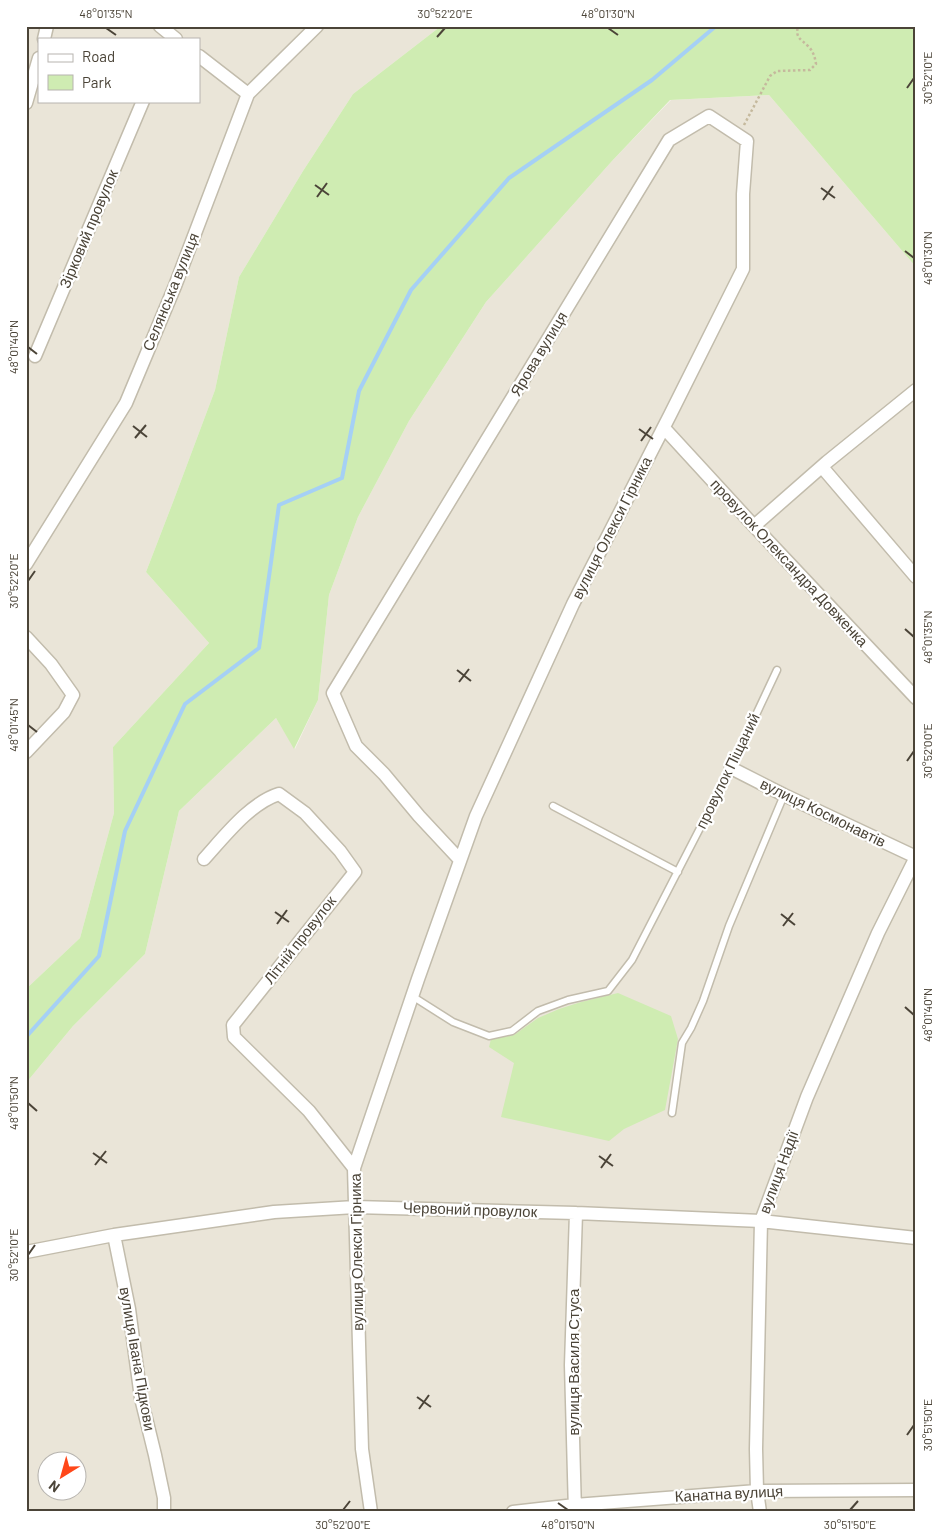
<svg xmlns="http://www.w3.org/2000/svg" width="942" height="1538" viewBox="0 0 942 1538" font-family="Barlow,sans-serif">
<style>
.residential{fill:#eae5d8;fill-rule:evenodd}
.green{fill:#cfecb2}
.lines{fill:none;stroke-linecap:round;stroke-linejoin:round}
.stream{stroke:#a5d0f5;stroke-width:4}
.lane-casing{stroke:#c2bcac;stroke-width:9}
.street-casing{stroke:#c2bcac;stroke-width:15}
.path{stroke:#c5b99d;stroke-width:2.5;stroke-dasharray:2.5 2.5;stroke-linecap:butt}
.lane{stroke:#fff;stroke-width:6}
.street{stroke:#fff;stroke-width:12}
.ticks{fill:none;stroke:#4b4438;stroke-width:2}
.labels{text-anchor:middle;stroke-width:4.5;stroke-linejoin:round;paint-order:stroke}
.street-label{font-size:15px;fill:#4b4438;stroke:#fff}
.neatline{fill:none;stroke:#4b4438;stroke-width:2}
.ticks-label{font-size:12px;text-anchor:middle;fill:#4b4438}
</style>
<rect width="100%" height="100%" fill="#f6f3eb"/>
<!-- residential -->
<path class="residential" d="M26,26H441L353,94L303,171L239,277L215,390L173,502L146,572L209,643L113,747L114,813L80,938L26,989ZM39,39H199V101H39Z
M769,95L916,267V1512H26V1083L73,1026L145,954L179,811L276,718L295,749L318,700L329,595L358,517L409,421L486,302L612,161L671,100ZM48,1460H78V1490H48Z"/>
<!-- green -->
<path class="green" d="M441,26H916V267L769,95L670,100L612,161L486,302L409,421L358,517L329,595L318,700L294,749L276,718L179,811L145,954L73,1026L26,1083V989L80,938L114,813L113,747L209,643L146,572L173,502L215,390L239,277L303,171L353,94Z
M618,993L671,1016L678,1039L665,1110L624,1129L609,1141L501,1117L514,1063L489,1047L491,1039L514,1035L538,1018L559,1009L581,1002Z"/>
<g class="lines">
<!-- stream -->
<path class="stream" d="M26,1037L99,956L125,831L185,704L259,648L279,505L342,478L359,391L411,290L509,178L652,80L716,26"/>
<defs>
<path id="lane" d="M553,806L678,872
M412,996L453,1022L489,1036L512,1031L538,1011L568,1000L608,991L632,960L731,768L777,670
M672,1113L682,1043L691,1028L703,1001L729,926L784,795"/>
<path id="street" d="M160,26L176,39
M44,39L47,26
M199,56L248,94
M26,103L39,58
M35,356L143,101
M664,428L754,526L916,698
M822,467L916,577
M754,526L827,462L916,390
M26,564L126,403L175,286L248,94L317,26
M26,637L51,664L73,695L64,712L26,752
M731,768L784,795L916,857
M204,859C224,837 250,803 279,794L305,813L340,851L355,872L233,1025L234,1037L309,1111L354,1168
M114,1235L129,1309L141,1398L155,1455L164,1498V1512
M26,1252L114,1235L274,1212L355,1207L576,1213L761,1221L916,1238
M371,1512L362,1449L354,1168L418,979L476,816L573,604L670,415L743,269V194L747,141L709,116L669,140L333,693L356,746L384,774L419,816L460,860
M513,1512L575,1505L757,1491L916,1490
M575,1512L571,1365L576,1213
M760,1512L757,1491L756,1449L761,1221L807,1097L878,933L916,857"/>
</defs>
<!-- lane casing -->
<use href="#lane" class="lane-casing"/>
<!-- street casing -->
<use href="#street" class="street-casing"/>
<!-- path -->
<path class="path" d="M744,125L770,76L777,71L810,70L816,64C815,57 813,51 808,46C801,39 795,38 798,26"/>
<!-- lane -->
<use href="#lane" class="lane"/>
<!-- street -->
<use href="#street" class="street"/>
</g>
<!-- ticks -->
<path class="ticks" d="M106,28L116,35M608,28L618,35M437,37L445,28M907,88L914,78M315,185L329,195M821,188L835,198M317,197L327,183M823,200L833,186M905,251L914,258M28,347L37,354M133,426L147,437M639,429L653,439M135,438L146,425M641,441L651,427M28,581L35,571M905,629L914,637M457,670L471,681M459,682L469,669M28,725L37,732M907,761L914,751M275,912L289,922M781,914L795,925M277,924L287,910M783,926L793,913M905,1007L914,1015M28,1103L37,1111M93,1153L107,1163M599,1156L613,1166M95,1165L106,1151M601,1168L611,1154M28,1255L35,1245M417,1397L431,1407M419,1409L429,1395M907,1435L914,1425M558,1503L568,1510M343,1510L350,1501M850,1510L858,1501"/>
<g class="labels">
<!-- street labels -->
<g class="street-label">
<text transform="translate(89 229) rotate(-67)" y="5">Зірковий провулок</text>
<text transform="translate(171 292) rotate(-68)" y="5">Селянська вулиця</text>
<text transform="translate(539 354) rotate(-59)" y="5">Ярова вулиця</text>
<text transform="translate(612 528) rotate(-63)" y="5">вулиця Олекси Гірника</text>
<text transform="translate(789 563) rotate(47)" y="5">провулок Олександра Довженка</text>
<text transform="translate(728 771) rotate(-64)" y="5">провулок Піщаний</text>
<text transform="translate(823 813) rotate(26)" y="5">вулиця Космонавтів</text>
<text transform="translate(300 940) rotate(-52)" y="5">Літній провулок</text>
<text transform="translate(779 1172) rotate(-70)" y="5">вулиця Надії</text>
<text transform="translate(470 1210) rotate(2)" y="5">Червоний провулок</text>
<text transform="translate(357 1252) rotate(-91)" y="5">вулиця Олекси Гірника</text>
<text transform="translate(137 1359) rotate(80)" y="5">вулиця Івана Підкови</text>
<text transform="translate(574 1362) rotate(-90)" y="5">вулиця Василя Стуса</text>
<text transform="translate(729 1494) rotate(-3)" y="5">Канатна вулиця</text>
</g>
</g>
<!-- border -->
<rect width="942" height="1538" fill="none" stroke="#ffffff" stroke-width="55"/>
<!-- legend -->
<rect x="38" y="38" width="162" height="65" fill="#ffffff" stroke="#b7b4af"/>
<rect x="48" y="54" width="25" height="8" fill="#ffffff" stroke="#b7b4af"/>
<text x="82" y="62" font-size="15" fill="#4b4438">Road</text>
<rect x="48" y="75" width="25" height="15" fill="#cfecb2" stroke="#b7b4af"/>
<text x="82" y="88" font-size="15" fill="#4b4438">Park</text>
<!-- north arrow -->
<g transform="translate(62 1476) rotate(217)"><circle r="24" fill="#ffffff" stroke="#b7b4af"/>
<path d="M0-4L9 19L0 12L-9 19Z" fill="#ff4719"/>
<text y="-8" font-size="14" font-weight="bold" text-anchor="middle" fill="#4b4438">N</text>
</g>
<rect x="28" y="28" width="886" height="1482" class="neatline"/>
<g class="ticks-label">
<text x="106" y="18">48°01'35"N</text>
<text x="445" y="18">30°52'20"E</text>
<text x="608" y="18">48°01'30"N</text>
<text transform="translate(928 78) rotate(-90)" y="4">30°52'10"E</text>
<text transform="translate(928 258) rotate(-90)" y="4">48°01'30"N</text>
<text transform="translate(14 347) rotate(-90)" y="4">48°01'40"N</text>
<text transform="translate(14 581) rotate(-90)" y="4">30°52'20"E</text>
<text transform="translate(928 637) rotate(-90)" y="4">48°01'35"N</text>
<text transform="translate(14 725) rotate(-90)" y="4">48°01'45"N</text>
<text transform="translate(928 751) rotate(-90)" y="4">30°52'00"E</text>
<text transform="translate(928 1015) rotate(-90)" y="4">48°01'40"N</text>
<text transform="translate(14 1103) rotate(-90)" y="4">48°01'50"N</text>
<text transform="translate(14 1255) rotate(-90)" y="4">30°52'10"E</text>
<text transform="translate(928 1425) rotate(-90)" y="4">30°51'50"E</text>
<text x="343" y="1529">30°52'00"E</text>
<text x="568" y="1529">48°01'50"N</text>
<text x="850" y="1529">30°51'50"E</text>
</g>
</svg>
